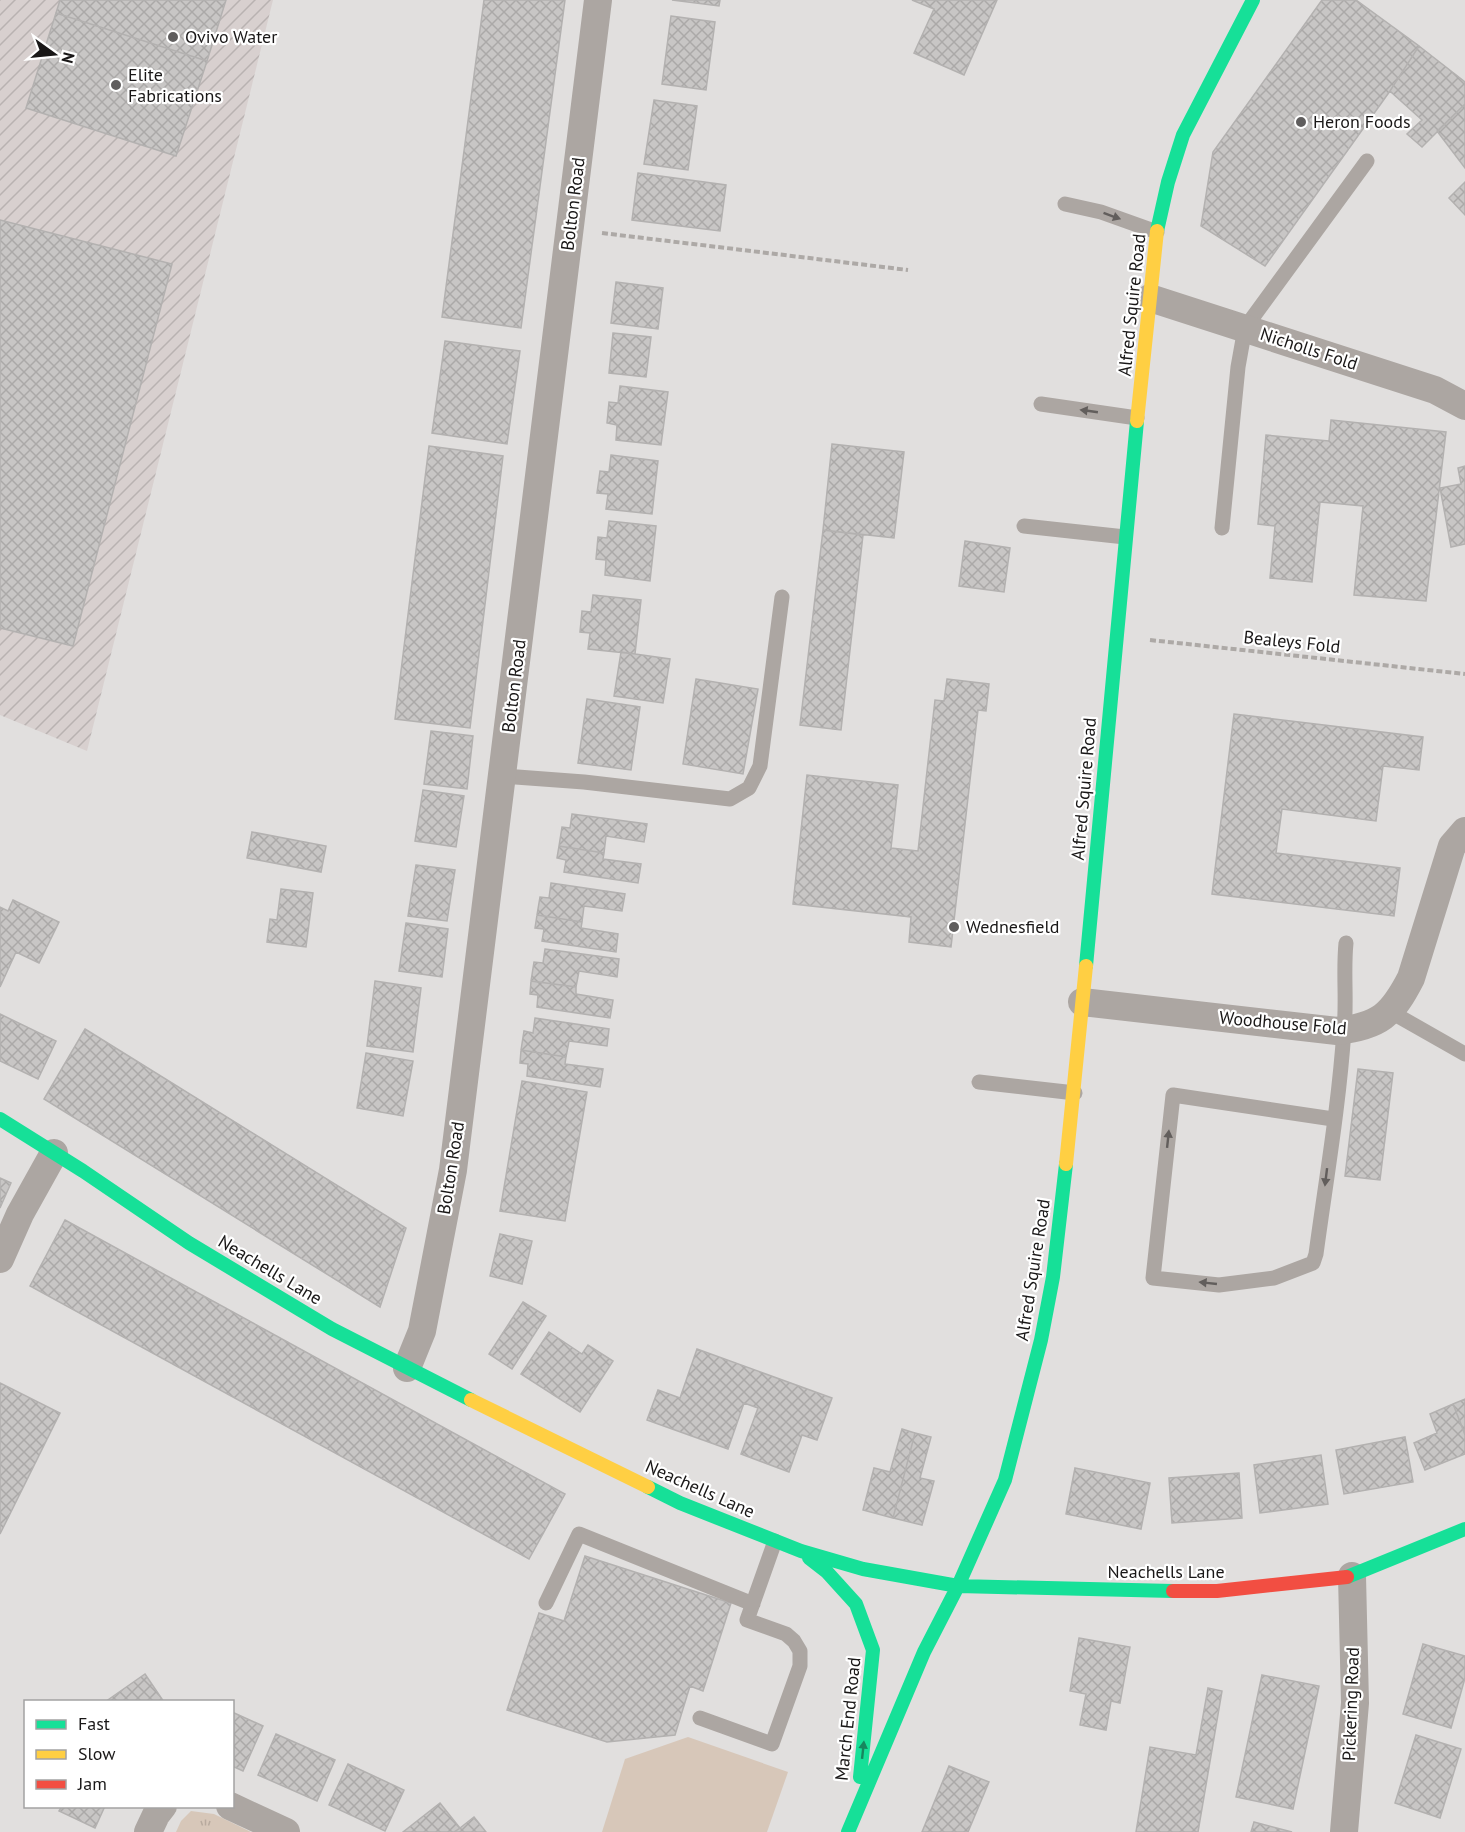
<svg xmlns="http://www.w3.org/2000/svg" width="1465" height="1832" viewBox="0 0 1465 1832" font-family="'PT Sans',sans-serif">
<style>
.industrial{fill:url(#industrial-furrows)}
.grass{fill:url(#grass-tufts)}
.garden{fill:#d7c7b9}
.building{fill:url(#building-cross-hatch);stroke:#b3b1b0;stroke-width:1.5}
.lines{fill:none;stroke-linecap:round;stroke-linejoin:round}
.path{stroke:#ada9a6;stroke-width:4;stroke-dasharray:6 3;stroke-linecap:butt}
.lane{stroke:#aca6a2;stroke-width:15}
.street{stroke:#aca6a2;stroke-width:28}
.fast{stroke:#16e098;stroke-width:14}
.slow{stroke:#ffcf43;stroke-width:14}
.jam{stroke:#f24e42;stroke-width:14}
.oneway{fill:#625e5c}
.oneway2{fill:#17865e}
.poi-dot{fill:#5f5d5d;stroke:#fff;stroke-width:2}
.labels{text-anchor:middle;stroke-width:4.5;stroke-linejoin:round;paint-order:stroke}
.poi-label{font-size:18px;fill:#191717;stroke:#fff;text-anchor:start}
.street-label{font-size:18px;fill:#191717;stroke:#fff}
</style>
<defs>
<pattern id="industrial-furrows" width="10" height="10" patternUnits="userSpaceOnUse" patternTransform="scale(1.5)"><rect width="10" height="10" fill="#d8d0cf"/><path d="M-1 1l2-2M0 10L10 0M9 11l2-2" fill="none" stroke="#b9b2b1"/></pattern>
<pattern id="grass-tufts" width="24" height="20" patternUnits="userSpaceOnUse" patternTransform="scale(1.5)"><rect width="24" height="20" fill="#d7c7b9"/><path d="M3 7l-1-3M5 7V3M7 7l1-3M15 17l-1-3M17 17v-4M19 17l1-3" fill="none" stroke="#b8aa9e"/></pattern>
<pattern id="building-cross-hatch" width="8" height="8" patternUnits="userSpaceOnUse" patternTransform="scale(1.5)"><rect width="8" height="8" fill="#c8c6c5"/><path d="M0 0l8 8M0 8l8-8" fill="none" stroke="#aba9a8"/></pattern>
</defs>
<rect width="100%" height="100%" fill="#e1dfde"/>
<!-- industrial -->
<path class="industrial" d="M0,0H273L87,751L0,715Z"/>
<!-- grass -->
<path class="grass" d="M191,1811L214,1814L251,1832H176L181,1821Z"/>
<!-- garden -->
<path class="garden" d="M688,1737L788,1772L767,1832H602L625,1759Z"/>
<!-- building -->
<path class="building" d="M60,0H226L207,61L56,13Z
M484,0H565L521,328L442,317Z
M672,0H720L719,6Z
M912,0H997L964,75L914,53L934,9Z
M1322,0H1356L1419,46L1390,91L1265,266L1201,226L1213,152Z
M56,13L207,61L176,156L26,108Z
M671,16L715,22L706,90L662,84Z
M1419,46L1465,82V104L1422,147L1407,134L1422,120L1390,91Z
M654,100L697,106L688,170L644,164Z
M1465,104V168L1437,131Z
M638,173L726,185L720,231L632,220Z
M1465,182V215L1449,198Z
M0,220L172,264L73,646L0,628Z
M616,282L663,288L658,329L611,323Z
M613,333L651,337L646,377L609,373Z
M445,341L520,351L507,444L432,433Z
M620,386L668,392L661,445L616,440L617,425L607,423L609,402L618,403Z
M1331,420L1446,432L1426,601L1354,595L1363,506L1320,502L1312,582L1270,578L1275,526L1258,524L1266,435L1329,441Z
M832,444L904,452L894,538L823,530Z
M429,446L503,456L470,728L395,719Z
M611,455L658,461L652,514L606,509L608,494L597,493L600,471L609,472Z
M1465,466V544L1451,547L1440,488L1461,484L1458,468Z
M609,521L656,526L650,581L605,575L606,560L596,559L598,537L607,538Z
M823,530L863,535L841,730L800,725Z
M965,541L1010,548L1004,592L959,586Z
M593,595L641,600L635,654L588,649L590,633L580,632L582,611L591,612Z
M621,652L670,659L663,703L614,696Z
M696,679L758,689L743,774L683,764Z
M947,679L989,684L986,711L978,710L951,947L909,942L911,917L793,904L807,775L898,785L891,848L918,851L935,700L944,701Z
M587,699L640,707L631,770L578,763Z
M1234,714L1423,737L1419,770L1383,766L1376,821L1282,809L1276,853L1400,868L1394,916L1212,894Z
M431,731L473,736L467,789L424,784Z
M423,790L464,796L456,847L415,841Z
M572,814L647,824L644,842L606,836L604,853L559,846L562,827L570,828Z
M252,832L326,846L321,872L247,858Z
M559,846L604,853L603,859L641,864L638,883L564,872L566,860L557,858Z
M416,865L455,870L447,921L408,916Z
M551,883L625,894L622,911L584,906L582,922L537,915L540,897L549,898Z
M281,889L313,893L306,947L267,942L270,919L277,920Z
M13,900L59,922L39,963L16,952L0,987V907L8,911Z
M537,915L582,922L581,928L618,934L616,952L542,941L544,929L535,928Z
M406,923L448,929L442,977L399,971Z
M545,949L619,959L617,977L579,971L576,987L531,981L534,962L543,963Z
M375,981L421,988L413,1052L367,1046Z
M531,981L576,987V994L613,1000L610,1018L537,1007L538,995L530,994Z
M0,1014L56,1041L38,1079L0,1061Z
M535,1018L609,1029L607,1046L569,1041L566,1057L521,1050L524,1031L533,1033Z
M85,1029L406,1228L380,1307L44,1099Z
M521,1050L566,1057L565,1064L603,1069L600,1087L527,1076L528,1064L520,1063Z
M366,1053L413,1061L403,1116L357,1108Z
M1358,1069L1393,1073L1380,1180L1345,1176Z
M522,1081L587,1092L565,1221L500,1211Z
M0,1178L11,1183L0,1208Z
M65,1220L565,1494L529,1559L30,1286Z
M500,1234L532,1241L522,1284L490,1276Z
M523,1302L546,1316L512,1369L489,1354Z
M549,1332L582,1354L588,1345L613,1361L580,1412L521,1374Z
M697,1349L832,1398L817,1440L802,1435L789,1472L741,1454L758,1408L744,1403L728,1449L647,1420L658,1390L680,1398Z
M0,1383L60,1413L0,1534Z
M1465,1399V1435L1453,1404Z
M1453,1404L1465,1434V1454L1425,1470L1414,1443L1437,1433L1430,1414Z
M902,1429L915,1433L893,1518L863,1510L874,1468L890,1472Z
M915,1433L931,1437L920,1478L934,1481L922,1525L893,1518Z
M1405,1437L1413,1482L1344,1494L1336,1450Z
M1321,1455L1328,1504L1260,1513L1254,1465Z
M1075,1468L1150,1483L1141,1529L1066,1514Z
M1239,1473L1242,1518L1172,1523L1169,1478Z
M585,1556L731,1603L703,1691L690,1686L675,1735L607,1742L507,1710L539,1613L564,1621Z
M1079,1638L1130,1647L1120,1703L1111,1701L1106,1730L1080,1725L1086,1694L1070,1691Z
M1423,1644L1465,1656V1678L1451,1728L1403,1714Z
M145,1674L164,1702H105Z
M1262,1675L1319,1686L1293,1809L1236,1797Z
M1208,1688L1222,1691L1198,1832H1136L1150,1747L1196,1755Z
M232,1712L263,1726L243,1771L232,1766Z
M276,1734L335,1760L317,1801L258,1775Z
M1416,1735L1461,1749L1440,1818L1395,1803Z
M348,1764L404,1790L385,1831L329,1805Z
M949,1766L989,1782L968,1832H922Z
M440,1803L460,1828L454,1832H403Z
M62,1806H105L95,1828L59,1811Z
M474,1817L486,1832H454L460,1828Z
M1254,1822L1292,1832H1251Z"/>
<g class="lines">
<!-- path -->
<path class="path" d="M602,233L908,270
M1150,640L1465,674"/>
<!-- lane -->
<path class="lane" d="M1065,204L1101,212L1157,232
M1041,404L1137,418
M1024,526L1125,537
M1222,528L1238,367L1245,328L1367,161
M503,776L584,782L730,799L749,788L760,766L782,597
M1391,1012L1465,1054
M979,1082L1075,1093
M1333,1119L1173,1095L1153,1278L1219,1285L1274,1278L1313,1263L1316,1254C1326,1180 1339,1105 1344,1030C1347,1001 1343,972 1346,943
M546,1603L579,1534L753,1604
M700,1718L772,1744L800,1666V1651L794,1641L786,1634L747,1620L775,1541"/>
<!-- street -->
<path class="street" d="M1150,298L1435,390L1465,406
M1082,1002L1337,1031C1380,1026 1392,1015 1411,978L1452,846L1465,831
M0,1259L20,1214L54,1153
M407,1368L422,1331L453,1170L598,0
M230,1806L286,1832
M148,1832L156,1815L163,1806
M1344,1832L1355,1703L1352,1576"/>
<!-- fast -->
<path class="fast" d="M1157,231L1168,182L1183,135L1253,0
M1086,966L1137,421
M0,1119L83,1171L189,1243L332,1329L471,1400
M648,1487L680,1503L801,1551L863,1569L958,1586L1173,1591
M809,1558L827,1572L856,1604L873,1650L860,1777
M1347,1577L1465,1529
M848,1832L924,1652L958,1586L1005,1480L1041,1340L1053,1277L1066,1164"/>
<!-- slow -->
<path class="slow" d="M1137,421L1157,231
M1066,1164L1086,966
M471,1400L648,1487"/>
<!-- jam -->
<path class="jam" d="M1173,1591H1217L1347,1577"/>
</g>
<!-- one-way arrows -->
<defs><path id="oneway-solid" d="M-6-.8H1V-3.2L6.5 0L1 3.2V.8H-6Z" transform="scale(1.5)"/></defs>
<g class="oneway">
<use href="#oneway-solid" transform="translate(1112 216) rotate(20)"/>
<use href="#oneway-solid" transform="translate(1089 411) rotate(-172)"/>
<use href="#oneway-solid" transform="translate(1168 1139) rotate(-84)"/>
<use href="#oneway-solid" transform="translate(1326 1177) rotate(97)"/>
<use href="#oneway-solid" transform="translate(1208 1283) rotate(-174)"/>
</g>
<use class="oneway2" href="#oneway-solid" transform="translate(863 1750) rotate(-84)"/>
<!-- markers -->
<g class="poi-dot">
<circle cx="173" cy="37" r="6"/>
<circle cx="116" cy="85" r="6"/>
<circle cx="1301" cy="122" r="6"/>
<circle cx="954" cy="927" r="6"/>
</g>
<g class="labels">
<!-- poi labels -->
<g class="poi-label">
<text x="185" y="43">Ovivo Water</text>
<text x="128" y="81">Elite<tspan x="128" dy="21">Fabrications</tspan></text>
<text x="1313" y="128">Heron Foods</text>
<text x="966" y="933">Wednesfield</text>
</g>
<!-- street labels -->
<g class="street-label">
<text transform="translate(573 204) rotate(-83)" y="6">Bolton Road</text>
<text transform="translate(1132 305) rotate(-84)" y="6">Alfred Squire Road</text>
<text transform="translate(1309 349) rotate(18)" y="6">Nicholls Fold</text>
<text transform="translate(1292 642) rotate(6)" y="6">Bealeys Fold</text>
<text transform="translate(514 686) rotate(-83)" y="6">Bolton Road</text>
<text transform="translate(1084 789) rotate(-85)" y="6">Alfred Squire Road</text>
<text transform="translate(1283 1023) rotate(5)" y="6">Woodhouse Fold</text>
<text transform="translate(451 1168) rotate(-81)" y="6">Bolton Road</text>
<text transform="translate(270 1270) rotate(31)" y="6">Neachells Lane</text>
<text transform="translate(1033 1270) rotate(-81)" y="6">Alfred Squire Road</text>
<text transform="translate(700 1489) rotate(24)" y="6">Neachells Lane</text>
<text x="1166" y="1578">Neachells Lane</text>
<text transform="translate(1351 1704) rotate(-88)" y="6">Pickering Road</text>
<text transform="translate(848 1719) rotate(-84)" y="6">March End Road</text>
</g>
</g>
<!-- legend -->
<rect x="24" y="1700" width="210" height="108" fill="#ffffff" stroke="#a3a2a2" stroke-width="1.5"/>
<rect x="36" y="1720" width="30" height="9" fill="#16e098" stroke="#a3a2a2" stroke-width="1.5"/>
<text x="78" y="1730" font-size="18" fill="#191717">Fast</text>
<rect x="36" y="1750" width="30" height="9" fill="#ffcf43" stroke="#a3a2a2" stroke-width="1.5"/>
<text x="78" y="1760" font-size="18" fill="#191717">Slow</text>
<rect x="36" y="1780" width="30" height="9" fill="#f24e42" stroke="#a3a2a2" stroke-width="1.5"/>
<text x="78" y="1790" font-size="18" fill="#191717">Jam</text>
<!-- north arrow -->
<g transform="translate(54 54) rotate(105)" stroke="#ffffff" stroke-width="4.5" paint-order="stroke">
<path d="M0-4.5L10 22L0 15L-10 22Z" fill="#191717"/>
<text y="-9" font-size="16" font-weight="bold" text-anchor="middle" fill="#191717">N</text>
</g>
</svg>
